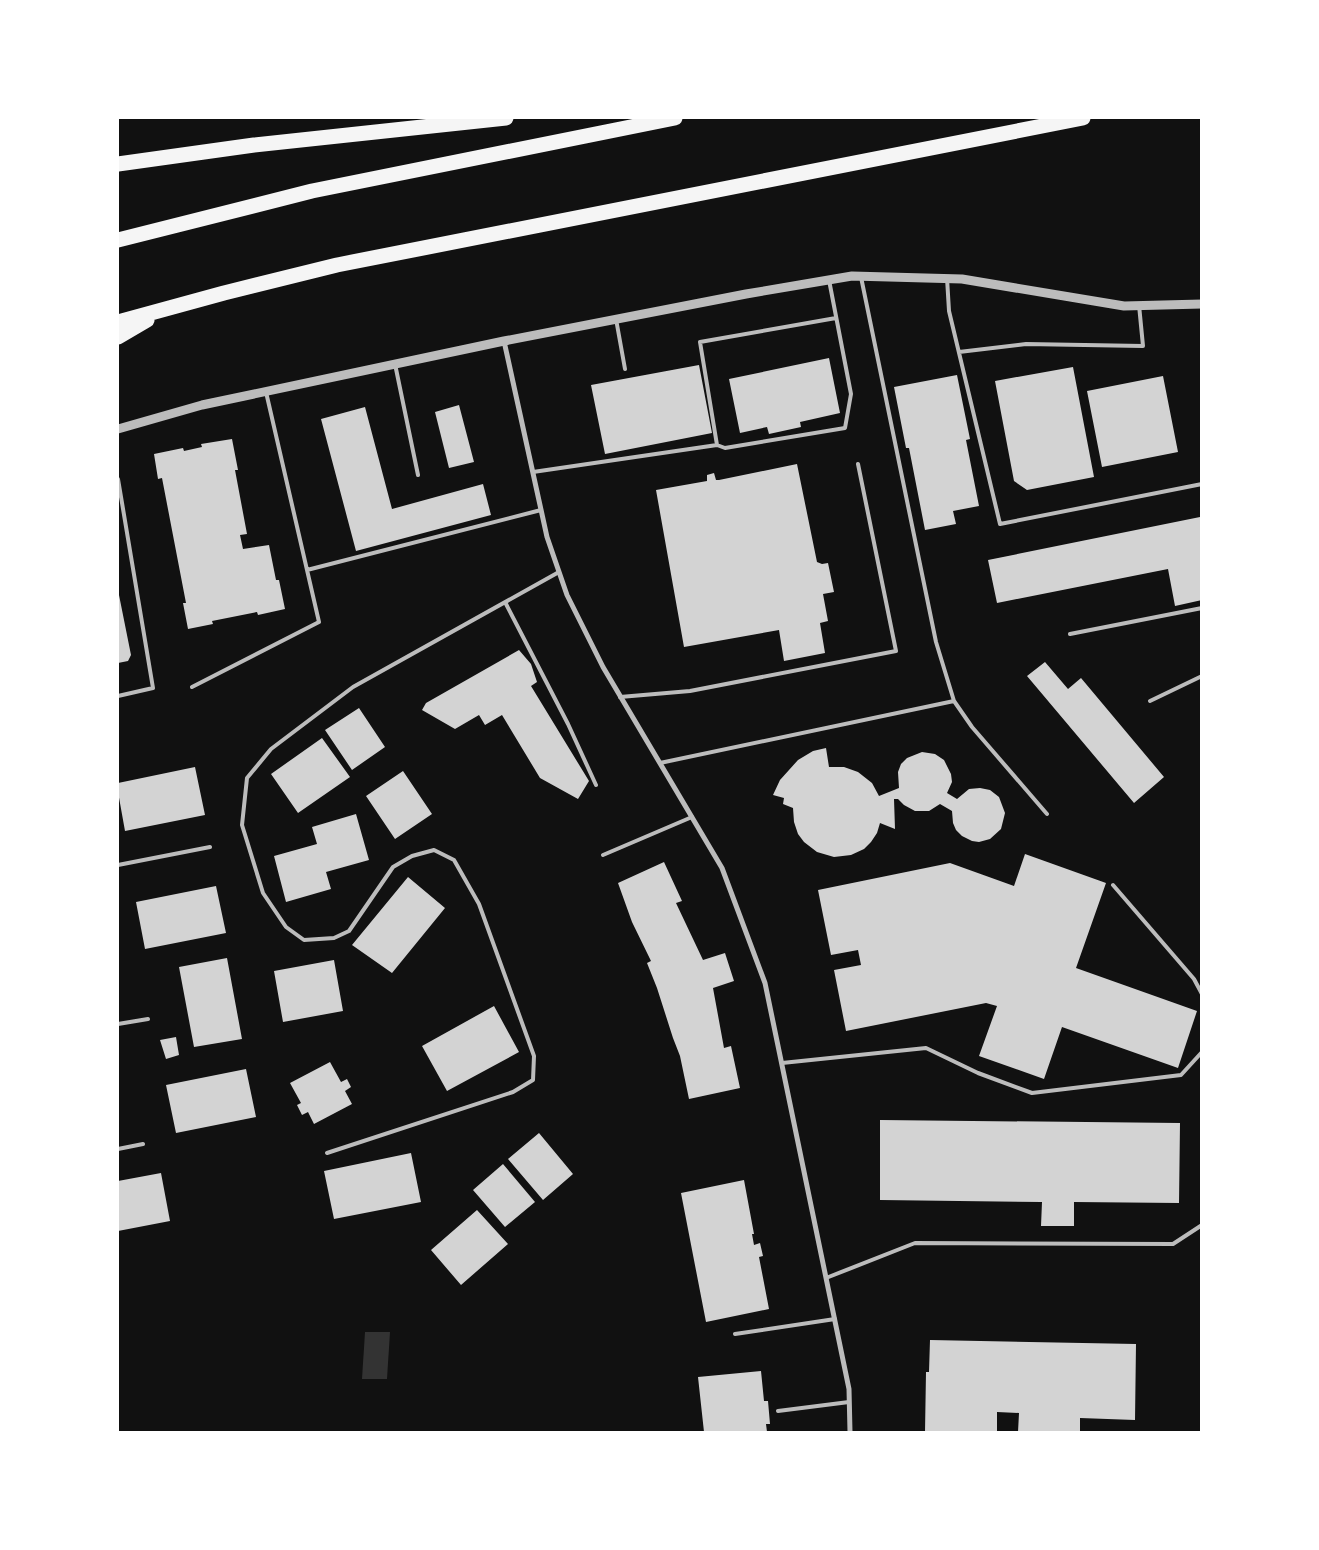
<svg xmlns="http://www.w3.org/2000/svg" width="1319" height="1550" viewBox="0 0 1319 1550" font-family="Roboto,sans-serif">
<style>
.water{fill:#333}
.building{fill:#d3d3d3}
.lines{fill:none;stroke-linecap:round;stroke-linejoin:round}
.service{stroke:#bcbcbc;stroke-width:4}
.minor{stroke:#bcbcbc;stroke-width:5}
.tertiary{stroke:#bcbcbc;stroke-width:9}
.motorway{stroke:#f5f5f5;stroke-width:15}
</style>
<rect width="100%" height="100%" fill="#111"/>
<!-- water -->
<path class="water" d="M365,1332H390L387,1379H362Z"/>
<!-- building -->
<path class="building" d="M829,358L840,413L800,422L801,427L769,434L767,427L740,433L729,379Z
M699,365L712,433L605,454L591,385Z
M1073,367L1094,477L1027,490L1014,481L995,381Z
M957,375L970,439L966,440L979,506L953,511L956,524L925,530L909,448H906L894,387Z
M1163,376L1178,452L1102,467L1087,391Z
M459,405L474,462L449,468L435,412Z
M365,407L392,509L483,484L491,515L356,551L321,419Z
M232,439L238,470H235L247,534L240,535L243,549L269,545L276,580H279L285,609L258,615L257,612L212,621L213,624L188,629L183,603H186L162,478L158,479L154,454L183,448L184,451L202,447L201,444Z
M797,464L817,562L822,564L828,563L834,592L823,594L828,621L820,623L825,653L784,661L779,630L684,647L656,490L707,481V475L714,473L716,480H719Z
M1200,517L1202,527V600L1175,606L1168,569L997,603L988,560Z
M118,590L131,655L128,661L118,663Z
M519,650L531,664L537,682L531,686L589,781L578,799L540,778L502,715L485,725L479,715L455,729L422,710L426,703Z
M1045,662L1068,689L1081,678L1164,777L1134,803L1027,676Z
M359,708L385,747L352,770L325,730Z
M322,738L350,777L298,813L271,774Z
M826,748L829,767H844L858,772L872,783L879,796L899,788L898,772L901,764L907,758L922,752L935,754L944,760L951,774L952,782L947,793L957,799L969,789L980,788L990,790L999,797L1005,813L1001,829L990,839L979,842L972,841L962,836L956,830L953,823L952,811L940,804L929,811H915L904,805L898,799H894L895,829L880,823L877,833L871,842L864,849L851,855L834,857L817,852L804,842L798,834L794,822L793,808L783,804L784,798L773,795L780,780L798,760L813,751Z
M195,767L205,815L125,831L118,792V783Z
M403,771L432,814L395,839L366,796Z
M356,814L369,860L326,872L331,889L286,902L274,856L317,844L312,827Z
M1025,854L1106,883L1076,968L1197,1011L1178,1068L1062,1027L1044,1079L979,1056L997,1006L986,1003L846,1031L834,970L861,965L858,950L831,955L818,890L950,863L1014,886Z
M664,862L682,901L676,903L703,960L725,953L734,981L713,988L724,1048L731,1046L740,1088L689,1099L680,1056L673,1038L657,988L647,963L651,961L632,922L618,883Z
M408,877L445,908L392,973L352,945Z
M216,886L226,933L145,949L136,902Z
M227,958L242,1039L194,1047L179,967Z
M334,960L343,1011L283,1022L274,971Z
M494,1006L519,1052L447,1091L422,1046Z
M176,1037L179,1055L166,1059L160,1040Z
M330,1062L341,1082L347,1079L351,1087L345,1091L352,1104L314,1124L308,1112L302,1115L297,1105L301,1103L290,1083Z
M246,1069L256,1117L176,1133L166,1085Z
M880,1120L1180,1123L1179,1203L1074,1202V1226H1041L1042,1202L880,1200Z
M539,1133L573,1174L543,1200L508,1159Z
M411,1153L421,1202L334,1219L324,1171Z
M503,1164L535,1202L505,1227L473,1190Z
M161,1173L170,1221L118,1231V1181Z
M744,1180L754,1234H752L754,1245L760,1243L763,1256L759,1257L769,1309L706,1322L681,1193Z
M477,1210L508,1244L461,1285L431,1250Z
M930,1340L1136,1344L1135,1420L1080,1418V1432H1018L1019,1413L997,1412V1432H925L926,1372H929Z
M761,1371L764,1401H768L770,1424H766L767,1432H704L698,1377Z"/>
<g class="lines">
<!-- service -->
<path class="service" d="M861,277L936,642L954,701L972,727L1047,814
M947,278L949,311L1000,524L1202,484
M616,319L625,369
M959,352L1026,344L1143,346L1139,305
M395,364L418,475
M717,445L700,342L836,318
M533,472L717,445L725,448L845,428L851,394L829,280
M118,479L153,688L118,696
M307,570L541,510
M505,602L568,724L596,785
M1070,634L1202,608
M192,687L319,622L266,392
M620,697L690,691L896,651L858,464
M1150,701L1202,676
M660,763L954,701
M603,855L692,817
M118,865L210,847
M1113,885L1194,979L1202,994
M118,1024L148,1019
M782,1063L926,1048L978,1073L1032,1093L1181,1075L1202,1052
M118,1149L143,1144
M327,1153L513,1092L533,1080L534,1056L479,904L454,860L434,850L412,856L393,867L349,931L334,938L304,940L286,927L263,893L242,825L247,778L271,749L353,687L559,572
M826,1278L915,1243L1173,1244L1202,1225
M735,1334L835,1319
M778,1411L849,1402"/>
<!-- minor -->
<path class="minor" d="M504,341L547,537L567,595L603,667L722,868L765,983L849,1389L850,1432"/>
<!-- tertiary -->
<path class="tertiary" d="M118,429L202,405L504,341L746,294L852,276L962,279L1124,306L1202,304"/>
<!-- motorway -->
<path class="motorway" d="M118,164L254,145L506,118
M118,240L312,191L675,118
M118,322L224,293L337,265L1083,118
M118,337L147,320"/>
</g>
<!-- border -->
<rect width="1319" height="1550" fill="none" stroke="#ffffff" stroke-width="238"/>
</svg>
